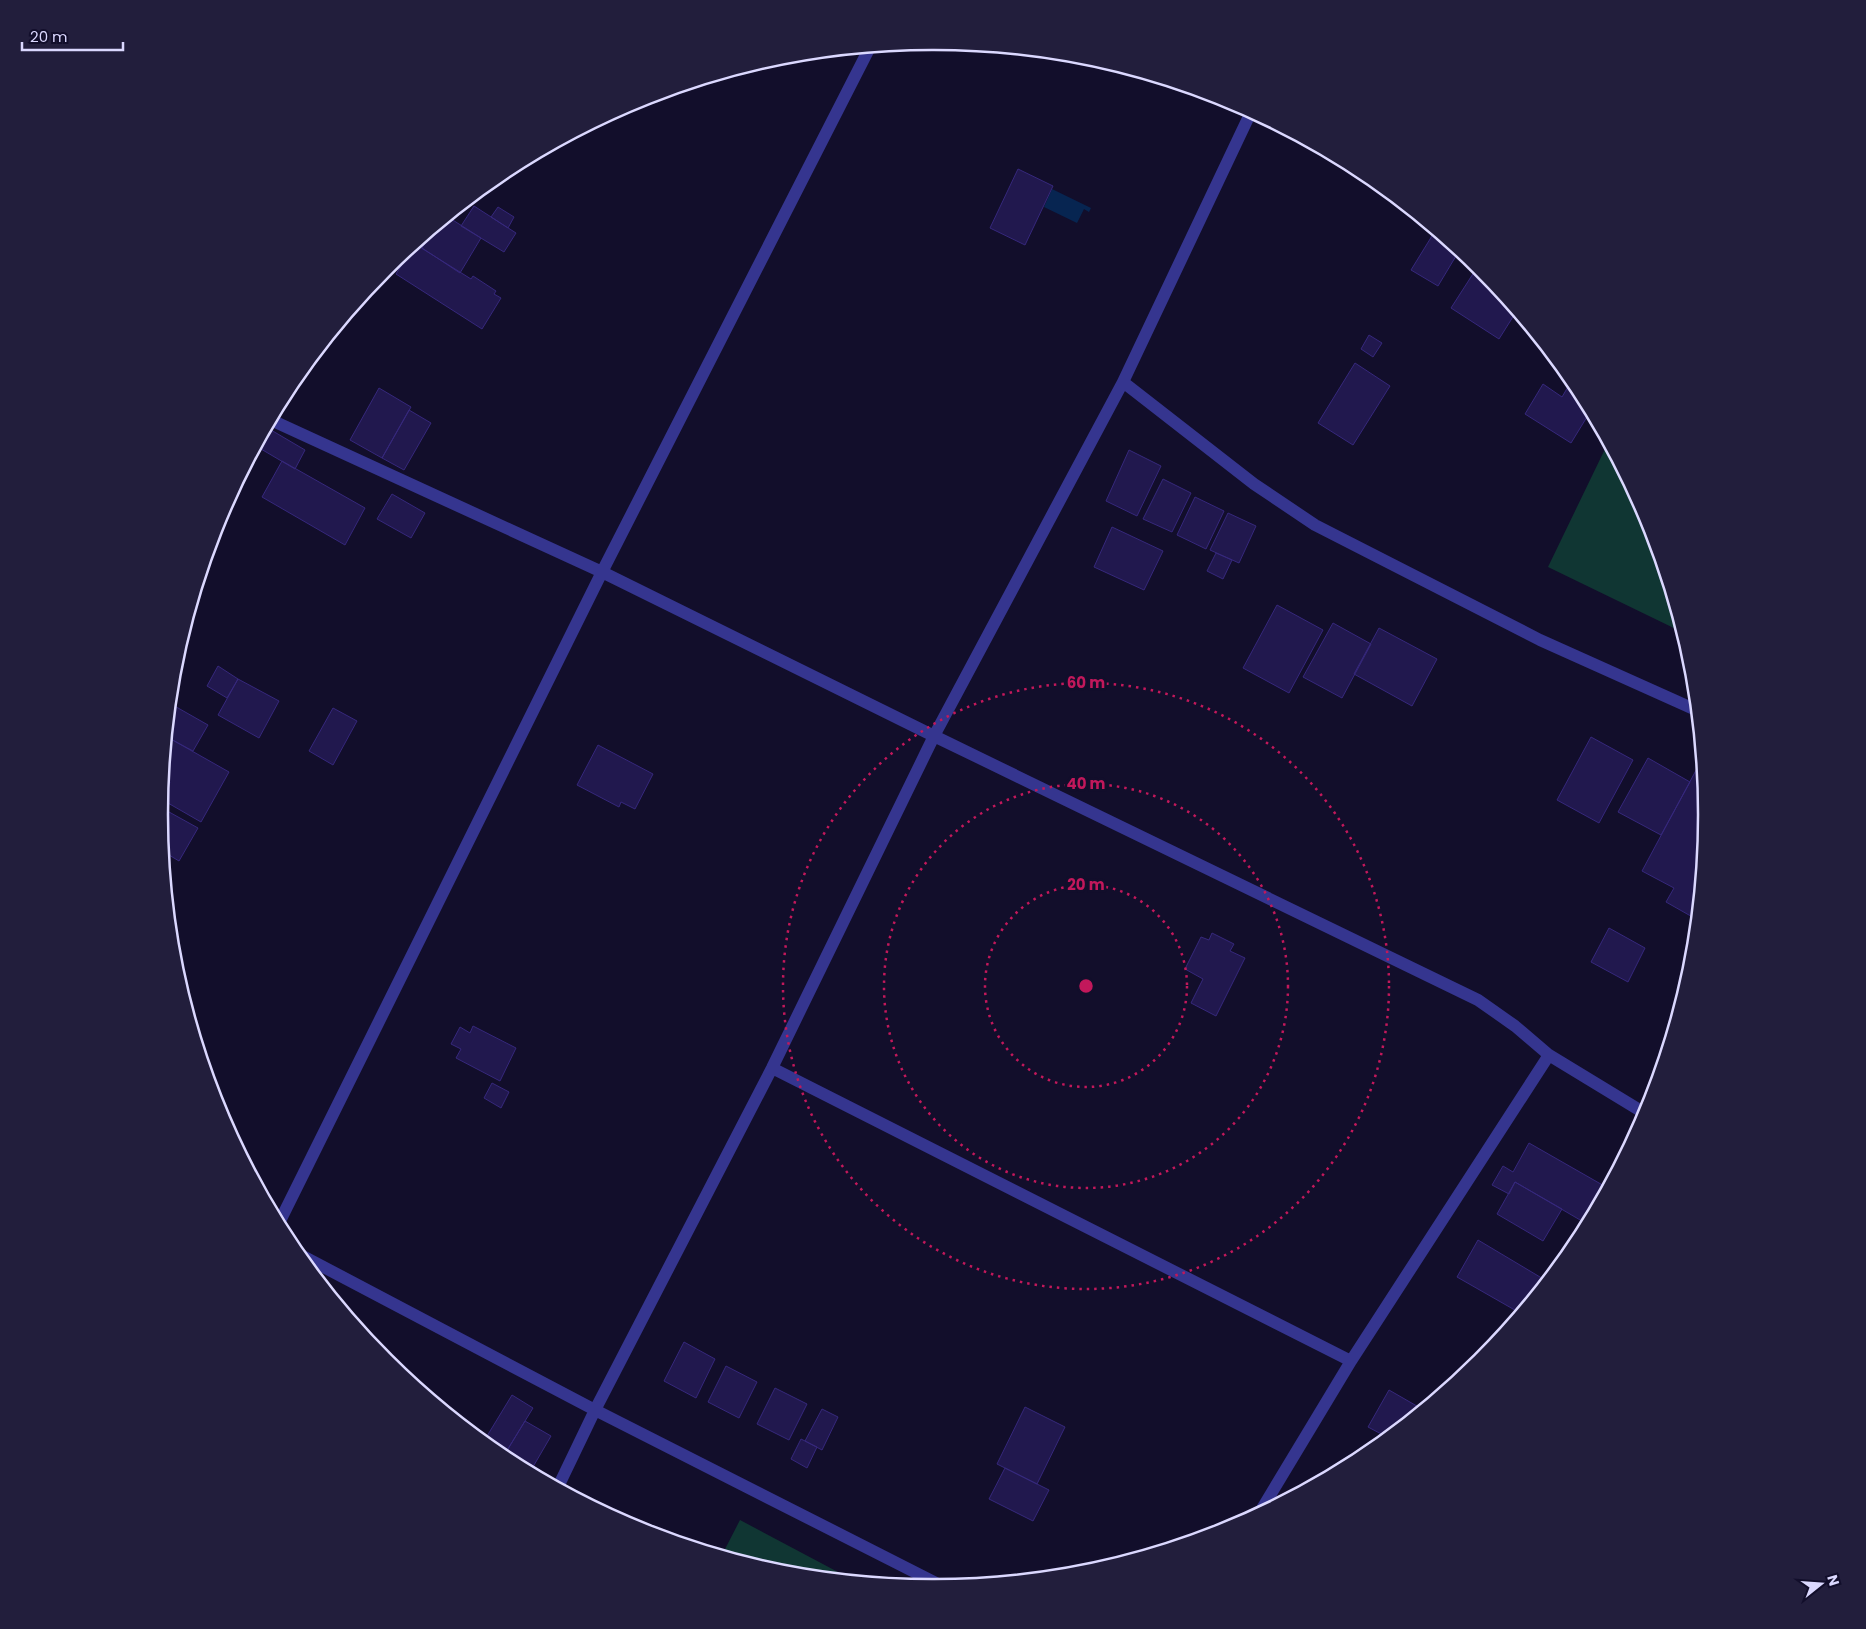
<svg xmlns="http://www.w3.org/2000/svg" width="1866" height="1629" viewBox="0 0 1866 1629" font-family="Poppins,sans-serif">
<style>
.green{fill:#103633}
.water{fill:#072551}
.building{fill:#21184e;stroke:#36287c}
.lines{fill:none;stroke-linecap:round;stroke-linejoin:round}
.street{stroke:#35358f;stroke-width:12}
.ring{fill:none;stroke:#c2185b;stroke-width:2.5;stroke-dasharray:2.5 5}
.rim{fill:none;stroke:#dbd8ff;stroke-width:2.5}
.centre{fill:#c2185b;stroke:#120e2b;stroke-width:2.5}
.ring-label{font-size:15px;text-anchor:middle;font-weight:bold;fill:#c2185b;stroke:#120e2b;stroke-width:5;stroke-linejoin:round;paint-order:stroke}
</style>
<rect width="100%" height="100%" fill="#120e2b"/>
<!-- green -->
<path class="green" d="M1605,449L1612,453L1647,519L1682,632L1548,567Z
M740,1520L853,1580L782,1573L722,1555Z"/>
<!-- water -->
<path class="water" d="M1052,189L1091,208L1089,212L1084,209L1077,223L1044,207Z"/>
<!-- building -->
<path class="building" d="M1018,169L1053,186L1025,245L990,228Z
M474,206L516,233L504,252L461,226Z
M498,207L514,217L508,228L491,217Z
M448,217L481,238L460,273L422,248L434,229Z
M1435,231L1459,251L1438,286L1411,270Z
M415,244L471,279L473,276L496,291L494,294L501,298L482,329L396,274Z
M1478,266L1516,312L1499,339L1451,308Z
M1369,335L1382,343L1373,357L1361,349Z
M1355,363L1390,386L1353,445L1318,423Z
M1572,380L1590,412L1571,443L1525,414L1543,384L1562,397Z
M379,388L411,407L382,458L350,440Z
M409,410L431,423L404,470L382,458Z
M271,430L305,450L295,469L261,449Z
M1129,450L1161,466L1137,516L1106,501Z
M282,461L365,508L345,545L262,497Z
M1163,479L1191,493L1172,532L1143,519Z
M392,494L425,513L411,538L377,519Z
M1195,497L1224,511L1206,549L1177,535Z
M1228,513L1256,526L1239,563L1210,550Z
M1112,527L1163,551L1144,590L1094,567Z
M1216,553L1232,560L1223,579L1207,571Z
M1277,605L1323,630L1289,693L1243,668Z
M1333,623L1371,644L1342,698L1303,677Z
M1379,628L1437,659L1412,706L1354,674Z
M218,666L238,679L227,698L207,686Z
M238,679L279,701L259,738L218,715Z
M171,704L208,725L193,751L167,737Z
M333,708L357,721L333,765L309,751Z
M1591,737L1633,760L1599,823L1557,800Z
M169,738L229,772L201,822L161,799L170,782L163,778L167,741Z
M598,745L653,774L635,809L621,802L619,807L577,785Z
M1648,758L1690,782L1661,835L1618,812Z
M1701,761L1706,815L1696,919L1666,902L1674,888L1642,871Z
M160,807L198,828L179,861L164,852Z
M1609,928L1645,948L1628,982L1591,962Z
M1212,933L1234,944L1230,951L1245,958L1216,1016L1191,1003L1203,979L1185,969L1201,937L1209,940Z
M473,1026L516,1048L500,1081L456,1058L461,1049L451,1044L460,1027L470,1033Z
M492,1083L509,1092L501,1108L484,1098Z
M1529,1143L1606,1187L1587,1224L1515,1182L1509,1194L1492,1185L1503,1166L1513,1172Z
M1515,1182L1562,1209L1543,1241L1497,1214Z
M1478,1240L1545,1280L1520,1313L1457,1277Z
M684,1342L715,1359L696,1398L664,1381Z
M726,1366L757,1382L739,1418L708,1402Z
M775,1388L807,1404L789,1440L757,1424Z
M1389,1390L1422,1409L1387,1437L1368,1427Z
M512,1395L533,1408L503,1457L484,1441Z
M1025,1407L1065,1427L1037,1484L997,1464Z
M822,1409L838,1417L822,1450L805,1441Z
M525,1421L551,1436L530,1472L503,1457Z
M801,1439L817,1447L807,1468L791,1459Z
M1005,1468L1049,1490L1033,1521L989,1499Z"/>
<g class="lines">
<!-- street -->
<path class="street" d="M1123,382L1254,484L1315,525L1540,640L1696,710
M271,420L602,572L934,736L1478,1000L1515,1026L1549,1055L1646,1114
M772,1068L1351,1361
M279,1223L602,572L870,47
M297,1253L595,1410L944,1587
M558,1487L595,1410L772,1068L934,736L1123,382L1251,112
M1260,1512L1351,1361L1549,1055"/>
</g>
<!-- distance rings -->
<g class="ring">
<circle cx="1086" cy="986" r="101"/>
<circle cx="1086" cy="986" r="202"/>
<circle cx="1086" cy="986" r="303"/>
</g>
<!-- crop -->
<path d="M0 0H1866V1629H0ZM932 50H934A764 764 0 0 1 1698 814V815A764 764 0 0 1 934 1579H932A764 764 0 0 1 168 815V814A764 764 0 0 1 932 50Z" fill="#221e3c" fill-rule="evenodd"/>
<path class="rim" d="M932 50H934A764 764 0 0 1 1698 814V815A764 764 0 0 1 934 1579H932A764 764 0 0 1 168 815V814A764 764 0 0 1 932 50Z"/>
<circle cx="1086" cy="986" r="8" class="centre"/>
<g class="ring-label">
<text x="1086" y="688">60 m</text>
<text x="1086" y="789">40 m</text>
<text x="1086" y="890">20 m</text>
</g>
<!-- north arrow -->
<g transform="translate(1821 1584) rotate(73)" stroke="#120e2b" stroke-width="4" paint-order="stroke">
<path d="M0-4L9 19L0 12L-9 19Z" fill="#dbd8ff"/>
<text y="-8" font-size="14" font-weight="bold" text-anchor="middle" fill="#dbd8ff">N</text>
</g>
<!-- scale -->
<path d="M22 42v8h101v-8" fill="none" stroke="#dbd8ff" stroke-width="2.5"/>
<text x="30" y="42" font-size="15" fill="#dbd8ff" stroke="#120e2b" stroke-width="4" paint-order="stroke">20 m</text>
</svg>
